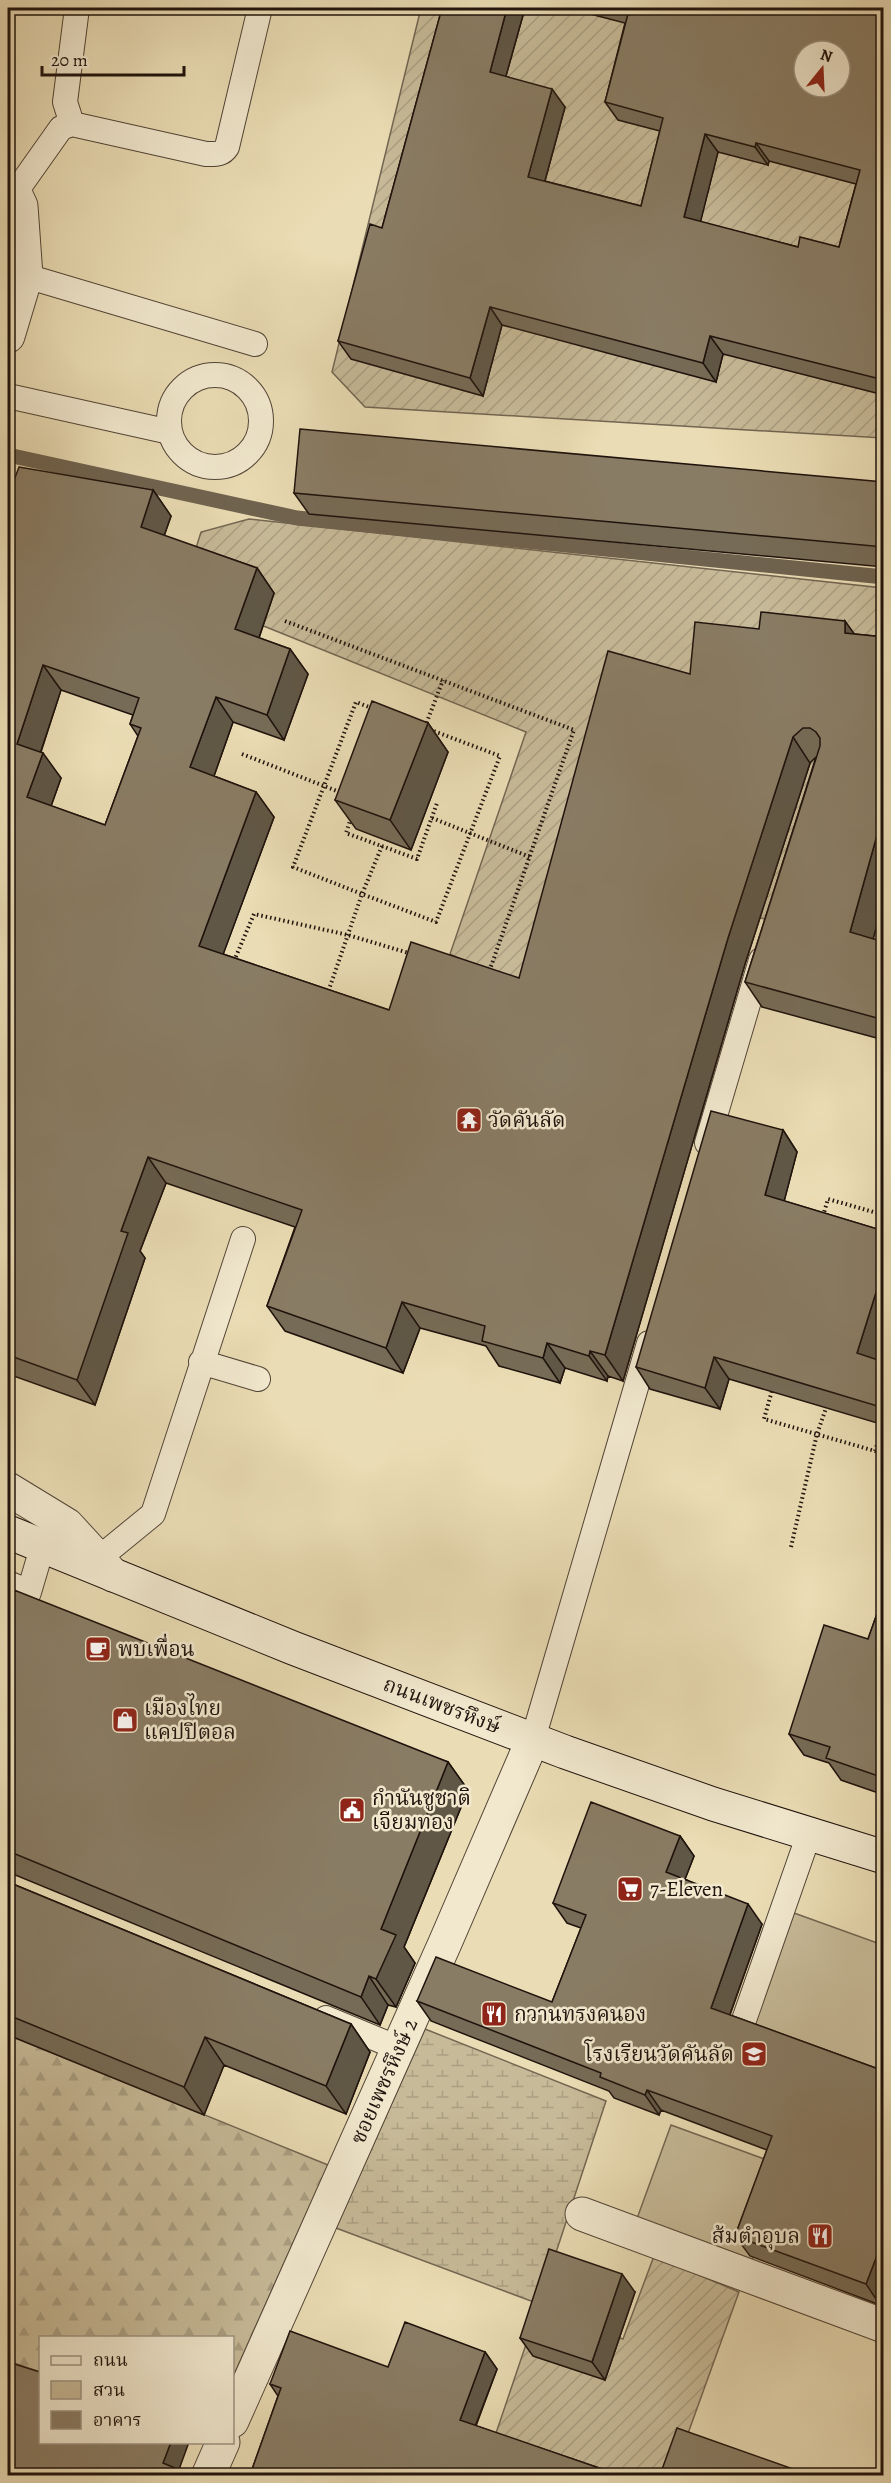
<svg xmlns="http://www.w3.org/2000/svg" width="891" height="2483" viewBox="0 0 891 2483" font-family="Alegreya,'Noto Serif Thai',serif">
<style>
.green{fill:#c7ba98;stroke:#736652;stroke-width:1.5}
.forest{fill:url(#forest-firs);stroke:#736652;stroke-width:1.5}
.wetland{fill:url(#wetland-marsh);stroke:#736652;stroke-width:1.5}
.garden{fill:url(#garden-furrows);stroke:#736652;stroke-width:1.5;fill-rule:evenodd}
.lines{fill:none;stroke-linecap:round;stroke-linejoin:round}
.stream{stroke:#6f634f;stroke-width:15}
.service-casing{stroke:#524537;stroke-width:26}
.minor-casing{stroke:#524537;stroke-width:35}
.secondary-casing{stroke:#1f130d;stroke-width:35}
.path{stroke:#1f130d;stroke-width:4;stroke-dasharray:1.5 3;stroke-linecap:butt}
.service{stroke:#f1e8ce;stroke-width:24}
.minor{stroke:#f1e8ce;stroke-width:33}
.secondary{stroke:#f1e8ce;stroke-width:33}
.wall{fill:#766b56;stroke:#1f130d;stroke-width:1.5;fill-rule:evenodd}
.shaded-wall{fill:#605746;stroke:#1f130d;stroke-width:1.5}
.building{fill:#897c64;stroke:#1f130d;stroke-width:1.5;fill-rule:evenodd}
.labels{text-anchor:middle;stroke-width:5;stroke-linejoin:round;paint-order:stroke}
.poi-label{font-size:21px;fill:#1f130d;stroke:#f1e8ce;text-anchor:start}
.street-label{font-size:21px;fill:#1f130d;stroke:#f1e8ce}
</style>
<defs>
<pattern id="forest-firs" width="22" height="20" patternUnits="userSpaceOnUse" patternTransform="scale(1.5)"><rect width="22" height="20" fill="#c7ba98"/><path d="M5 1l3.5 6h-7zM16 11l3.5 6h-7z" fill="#aa9f82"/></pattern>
<pattern id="wetland-marsh" width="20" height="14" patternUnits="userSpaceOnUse" patternTransform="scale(1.5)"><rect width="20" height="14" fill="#c7ba98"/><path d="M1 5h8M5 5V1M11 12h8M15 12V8" fill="none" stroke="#aa9f82"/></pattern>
<pattern id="garden-furrows" width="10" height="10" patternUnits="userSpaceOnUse" patternTransform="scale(1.5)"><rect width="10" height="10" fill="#c7ba98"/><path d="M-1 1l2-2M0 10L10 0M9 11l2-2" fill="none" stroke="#aa9f82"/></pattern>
</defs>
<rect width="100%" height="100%" fill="#eadcb4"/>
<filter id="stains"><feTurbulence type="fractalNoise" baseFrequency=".00333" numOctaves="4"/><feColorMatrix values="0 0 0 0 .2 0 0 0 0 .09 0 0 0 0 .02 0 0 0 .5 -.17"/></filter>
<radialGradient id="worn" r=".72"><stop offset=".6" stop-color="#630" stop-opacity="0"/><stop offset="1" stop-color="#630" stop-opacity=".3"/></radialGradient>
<!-- green -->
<path class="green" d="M794,1913L883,1945V2074L753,2028Z
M671,2125L789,2168L749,2268L635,2224Z"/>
<!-- forest -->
<path class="forest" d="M8,2035L328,2165L233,2377L232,2338H40V2372L8,2361Z"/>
<!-- wetland -->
<path class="wetland" d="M425,2029L606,2101L539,2304L336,2228Z"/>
<!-- garden -->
<path class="garden" d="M421,8H883V438L365,407L332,372ZM804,51H840V87H804Z
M249,519L883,588V965L575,846L536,995L450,954L526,732L182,593L201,532Z
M654,2256L739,2292L673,2475H586L494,2439L538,2309L623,2339Z"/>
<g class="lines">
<!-- stream -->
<path class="stream" d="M8,455L297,518L884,577"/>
<defs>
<path id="service" d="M72,124L65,102L77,8
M15,193L61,128L72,124L206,154C215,154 222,155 227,147L260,8
M26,276L255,344
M169 421a46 46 0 1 1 92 0a46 46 0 1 1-92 0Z
M8,396L170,432
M707,1143L761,960
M201,1362L258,1379
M98,1559L153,1514L243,1239
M8,1583L29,1592
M8,1645L29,1592L42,1548
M533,1739L649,1343
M326,2018L398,2048
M744,2020L809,1834"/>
<path id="minor" d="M8,189L15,193L21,206L26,276L8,336
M8,1489L67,1525L113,1575
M582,2214L884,2326
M232,2421L445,1943L533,1739
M208,2476L223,2442"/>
<path id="secondary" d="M8,1532L293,1648L565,1752L713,1804L884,1857"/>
</defs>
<!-- service casing -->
<use href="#service" class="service-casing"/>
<!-- minor casing -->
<use href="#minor" class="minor-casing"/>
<!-- secondary casing -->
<use href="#secondary" class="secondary-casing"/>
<!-- path -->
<path class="path" d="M285,621L574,730L489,972
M425,727L443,680
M242,754L342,793
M351,818L346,833L417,859L437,803
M432,818L530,857
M382,846L362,894L436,922L500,756L431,730
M234,961L254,914L348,935L412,954
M327,995L362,894L293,867L356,702L374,709
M823,1216L828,1199L884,1215
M773,1387L764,1419L875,1451L884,1422
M791,1547L817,1434L826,1408"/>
<!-- service -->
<use href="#service" class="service"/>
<!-- minor -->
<use href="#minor" class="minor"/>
<!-- secondary -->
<use href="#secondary" class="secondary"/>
</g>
<!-- wall -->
<path class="wall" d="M442,8H525L506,76L565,107L545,181L641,206L660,131L618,120L605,102L625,23L567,8H884V395L723,354L716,382L502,325L483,396L351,359L338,341L382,228ZM718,152L768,165L769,161L856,184L839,247H798L700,222Z
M884,482V567L309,514L294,493Z
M153,490L171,516L164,536L257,568L274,593L259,638L290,649L308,674L284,740L233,722L214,776L256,792L274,817L223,954L389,1010L519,978L690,674L759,629L854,634L884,637V900L873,939L884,942V1040L762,1007L745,982L816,757L810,763L745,964L623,1381L608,1376L607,1381L565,1368L560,1383L499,1366L486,1346L420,1328L403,1373L285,1331L267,1306L295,1227L166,1183L140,1251L145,1258L95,1405L8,1374V496ZM61,690L133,715L130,724L138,736L105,825L51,806L61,778L41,752Z
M428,723L448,752L411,850L356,829L335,800Z
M783,1130L797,1152L784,1201L884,1231V1336L876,1359L884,1362V1425L729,1379L720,1409L650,1389L636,1367Z
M884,1594V1795L841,1780L829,1763L804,1755L789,1734L868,1639Z
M8,1605L448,1762L468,1790L404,1947L415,1963L396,2007L388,2005L380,2025L13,1874L8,1875Z
M680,1836L694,1856L685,1879L762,1924L730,2015L884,2071V2296L880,2305L750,2256L735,2236L767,2150L661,2110L659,2115L614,2098L609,2091L431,2021L417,2001L552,2002L581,1928L567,1923L553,1903Z
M8,1882L351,2024L370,2052L346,2114L224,2065L204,2115L8,2035Z
M635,2292L605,2380L533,2356L520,2338Z
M485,2352L497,2369L476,2426L602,2469L607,2475H250L278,2396L270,2384Z"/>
<!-- shaded-wall -->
<path class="shaded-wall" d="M507,8H525L502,90L490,72Z
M552,89L565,107L541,195L528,177Z
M705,134L718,152L697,236L684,217Z
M756,143L769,161L768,165L755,147Z
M490,307L502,325L483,396L470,378Z
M710,336L723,354L716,382L703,363Z
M153,490L171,516L158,553L141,527Z
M257,568L274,593L253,655L235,629Z
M845,621L863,646L845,633Z
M290,649L308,674L284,740L267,715Z
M43,665L61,690L35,769L17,744Z
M216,697L233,722L208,793L190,767Z
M428,723L448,752L411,850L390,820Z
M793,737L810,763L745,964L623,1381L605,1355L728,938Z
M43,753L61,778L45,823L27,797Z
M256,792L274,817L217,971L199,946Z
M884,810V900L868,957L850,932Z
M884,997V1027L877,1018Z
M783,1130L797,1152L780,1217L765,1195Z
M148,1157L166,1183L140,1251L145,1258L95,1405L77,1380L121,1231Z
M884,1267V1336L872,1375L857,1353Z
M402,1302L420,1328L403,1373L386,1348Z
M547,1343L565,1368L560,1383L543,1358Z
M590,1351L608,1376L607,1381L589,1356Z
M714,1357L729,1379L720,1409L705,1388Z
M448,1762L468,1790L404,1947L415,1963L396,2007L376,1979L381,1929Z
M680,1836L694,1856L680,1892L666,1872Z
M748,1904L762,1924L725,2028L711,2008Z
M369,1976L388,2005L380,2025L361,1997Z
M351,2024L370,2052L346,2114L326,2086Z
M205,2037L224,2065L204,2115L184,2087Z
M647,2090L661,2110L659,2115L645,2095Z
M881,2245L884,2249V2296L880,2305L866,2284Z
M622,2274L635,2292L605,2380L592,2362Z
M485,2352L497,2369L471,2437L460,2420Z
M171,2442H189L177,2475L163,2463Z
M602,2469L607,2475H600Z"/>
<!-- building -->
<path class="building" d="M442,8H507L490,72L552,89L528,177L641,206L663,118L605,102L629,10L621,8H884V380L710,336L703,363L490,307L470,378L338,341L370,224L382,228ZM804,51H840V87H804ZM705,134L755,147L756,143L860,170L839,247L800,237L798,247L684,217Z
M300,429L884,482V547L294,493Z
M19,467L153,490L141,527L257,568L235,629L290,649L267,715L216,697L190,767L256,792L199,946L389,1010L411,942L519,978L608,651L690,674L695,622L759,629L761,612L845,621V633L884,637V810L850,932L884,942V997L877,1018L745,982L820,746V738L816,732L810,728H803L793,737L728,938L605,1355L590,1351L589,1356L547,1343L543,1358L482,1341L485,1326L402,1302L386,1348L267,1306L302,1210L148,1157L121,1231L128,1233L77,1380L8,1355V496ZM43,665L139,698L130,724L141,728L105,825L27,797L43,753L17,744Z
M372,701L428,723L390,820L335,800Z
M711,1111L783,1130L765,1195L884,1231V1267L857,1353L884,1362V1408L714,1357L705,1388L636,1367Z
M14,1590L448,1762L381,1929L396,1935L376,1979L369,1976L361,1997L8,1851V1605Z
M884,1594V1778L826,1758L830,1747L789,1734L824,1625L868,1639Z
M591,1802L680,1836L666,1872L748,1904L711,2008L884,2071V2246L881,2245L866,2284L735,2236L772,2136L647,2090L645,2095L600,2077L601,2073L417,2001L436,1957L552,2002L586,1915L553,1903Z
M8,1882L351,2024L326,2086L205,2037L184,2087L8,2015Z
M549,2249L622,2274L592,2362L520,2338Z
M405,2322L485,2352L460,2420L602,2469L600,2475H250L281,2388L270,2384L290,2331L388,2367Z
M8,2362L40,2372V2442H171L163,2463L192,2475H8Z
M677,2428L810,2475H660Z"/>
<!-- icons -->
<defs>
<symbol id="temple-square" viewBox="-11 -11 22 22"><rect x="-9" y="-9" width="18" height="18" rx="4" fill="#8f2418" stroke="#f1e8ce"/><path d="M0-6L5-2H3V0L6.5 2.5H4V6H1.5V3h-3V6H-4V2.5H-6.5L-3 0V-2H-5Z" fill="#fff"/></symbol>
<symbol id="cafe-square" viewBox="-11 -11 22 22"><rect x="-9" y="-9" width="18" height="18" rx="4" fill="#8f2418" stroke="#f1e8ce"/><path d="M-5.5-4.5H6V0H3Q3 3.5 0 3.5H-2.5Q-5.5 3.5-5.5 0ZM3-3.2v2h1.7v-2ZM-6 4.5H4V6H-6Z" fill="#fff"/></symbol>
<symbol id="shop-square" viewBox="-11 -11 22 22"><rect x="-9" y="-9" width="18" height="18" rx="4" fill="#8f2418" stroke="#f1e8ce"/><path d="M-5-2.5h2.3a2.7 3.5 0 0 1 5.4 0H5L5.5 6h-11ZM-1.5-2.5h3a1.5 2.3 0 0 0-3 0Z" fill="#fff"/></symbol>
<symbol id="civic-square" viewBox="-11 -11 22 22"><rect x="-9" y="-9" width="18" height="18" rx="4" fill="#8f2418" stroke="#f1e8ce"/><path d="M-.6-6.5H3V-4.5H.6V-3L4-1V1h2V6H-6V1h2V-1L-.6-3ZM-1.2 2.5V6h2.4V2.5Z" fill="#fff"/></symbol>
<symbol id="supermarket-square" viewBox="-11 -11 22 22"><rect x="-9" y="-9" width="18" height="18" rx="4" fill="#8f2418" stroke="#f1e8ce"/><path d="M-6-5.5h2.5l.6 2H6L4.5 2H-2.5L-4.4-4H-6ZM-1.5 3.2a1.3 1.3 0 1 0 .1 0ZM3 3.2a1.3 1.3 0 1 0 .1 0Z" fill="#fff"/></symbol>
<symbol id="restaurant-square" viewBox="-11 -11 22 22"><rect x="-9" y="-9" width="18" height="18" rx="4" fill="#8f2418" stroke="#f1e8ce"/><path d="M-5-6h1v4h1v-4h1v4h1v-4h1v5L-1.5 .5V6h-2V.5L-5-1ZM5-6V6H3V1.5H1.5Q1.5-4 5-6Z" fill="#fff"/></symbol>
<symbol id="school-square" viewBox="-11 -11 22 22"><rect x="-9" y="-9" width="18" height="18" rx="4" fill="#8f2418" stroke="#f1e8ce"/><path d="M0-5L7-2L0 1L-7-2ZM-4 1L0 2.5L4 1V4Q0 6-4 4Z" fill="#fff"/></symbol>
</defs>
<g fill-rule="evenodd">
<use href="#temple-square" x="454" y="1105" width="30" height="30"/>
<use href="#cafe-square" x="83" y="1634" width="30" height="30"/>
<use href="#shop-square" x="110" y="1705" width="30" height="30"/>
<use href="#civic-square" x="337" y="1795" width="30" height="30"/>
<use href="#supermarket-square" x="615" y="1874" width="30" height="30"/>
<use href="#restaurant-square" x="479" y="1999" width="30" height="30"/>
<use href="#school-square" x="739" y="2039" width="30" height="30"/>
<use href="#restaurant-square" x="805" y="2221" width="30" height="30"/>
</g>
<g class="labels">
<!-- poi labels -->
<g class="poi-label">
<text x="488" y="1127">วัดคันลัด</text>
<text x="118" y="1656">พบเพื่อน</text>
<text x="144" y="1715">เมืองไทย<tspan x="144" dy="24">แคปปิตอล</tspan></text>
<text x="372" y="1805">กำนันชูชาติ<tspan x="372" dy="24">เจียมทอง</tspan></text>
<text x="650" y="1896">7-Eleven</text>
<text x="514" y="2021">กวานทรงคนอง</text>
<text x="734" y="2061" text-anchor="end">โรงเรียนวัดคันลัด</text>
<text x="800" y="2243" text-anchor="end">ส้มตำอุบล</text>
</g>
<!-- street labels -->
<g class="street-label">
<text transform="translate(442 1705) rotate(21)" y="7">ถนนเพชรหึงษ์</text>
<text transform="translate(384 2081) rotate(-66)" y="7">ซอยเพชรหึงษ์ 2</text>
</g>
</g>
<!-- margin -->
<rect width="891" height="2483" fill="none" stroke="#eadcb4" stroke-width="30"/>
<rect x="9" y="9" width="873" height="2465" fill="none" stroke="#1f130d" stroke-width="3"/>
<rect x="15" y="15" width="861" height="2453" fill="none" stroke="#1f130d" stroke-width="1.5"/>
<!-- legend -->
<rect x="39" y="2336" width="195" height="108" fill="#f1e8ce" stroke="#9d9381" stroke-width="1.5"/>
<rect x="51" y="2356" width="30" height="9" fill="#f1e8ce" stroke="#9d9381" stroke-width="1.5"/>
<text x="93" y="2366" font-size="18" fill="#1f130d">ถนน</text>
<rect x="51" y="2381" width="30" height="18" fill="#c7ba98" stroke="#9d9381" stroke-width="1.5"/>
<text x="93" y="2396" font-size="18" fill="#1f130d">สวน</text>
<rect x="51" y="2411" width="30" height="18" fill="#897c64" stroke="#9d9381" stroke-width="1.5"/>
<text x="93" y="2426" font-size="18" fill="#1f130d">อาคาร</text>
<!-- north arrow -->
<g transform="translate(822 69) rotate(18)"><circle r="28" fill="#f1e8ce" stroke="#9d9381" stroke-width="1.5"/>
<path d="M0-4.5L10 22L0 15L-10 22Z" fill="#8f2418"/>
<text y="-9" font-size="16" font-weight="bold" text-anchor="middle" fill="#1f130d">N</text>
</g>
<!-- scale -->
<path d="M42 66v9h142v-9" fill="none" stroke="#1f130d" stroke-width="3"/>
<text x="51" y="66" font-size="18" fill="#1f130d" stroke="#f1e8ce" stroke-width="4.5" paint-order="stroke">20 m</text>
<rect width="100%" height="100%" filter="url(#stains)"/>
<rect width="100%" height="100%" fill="url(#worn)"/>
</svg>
